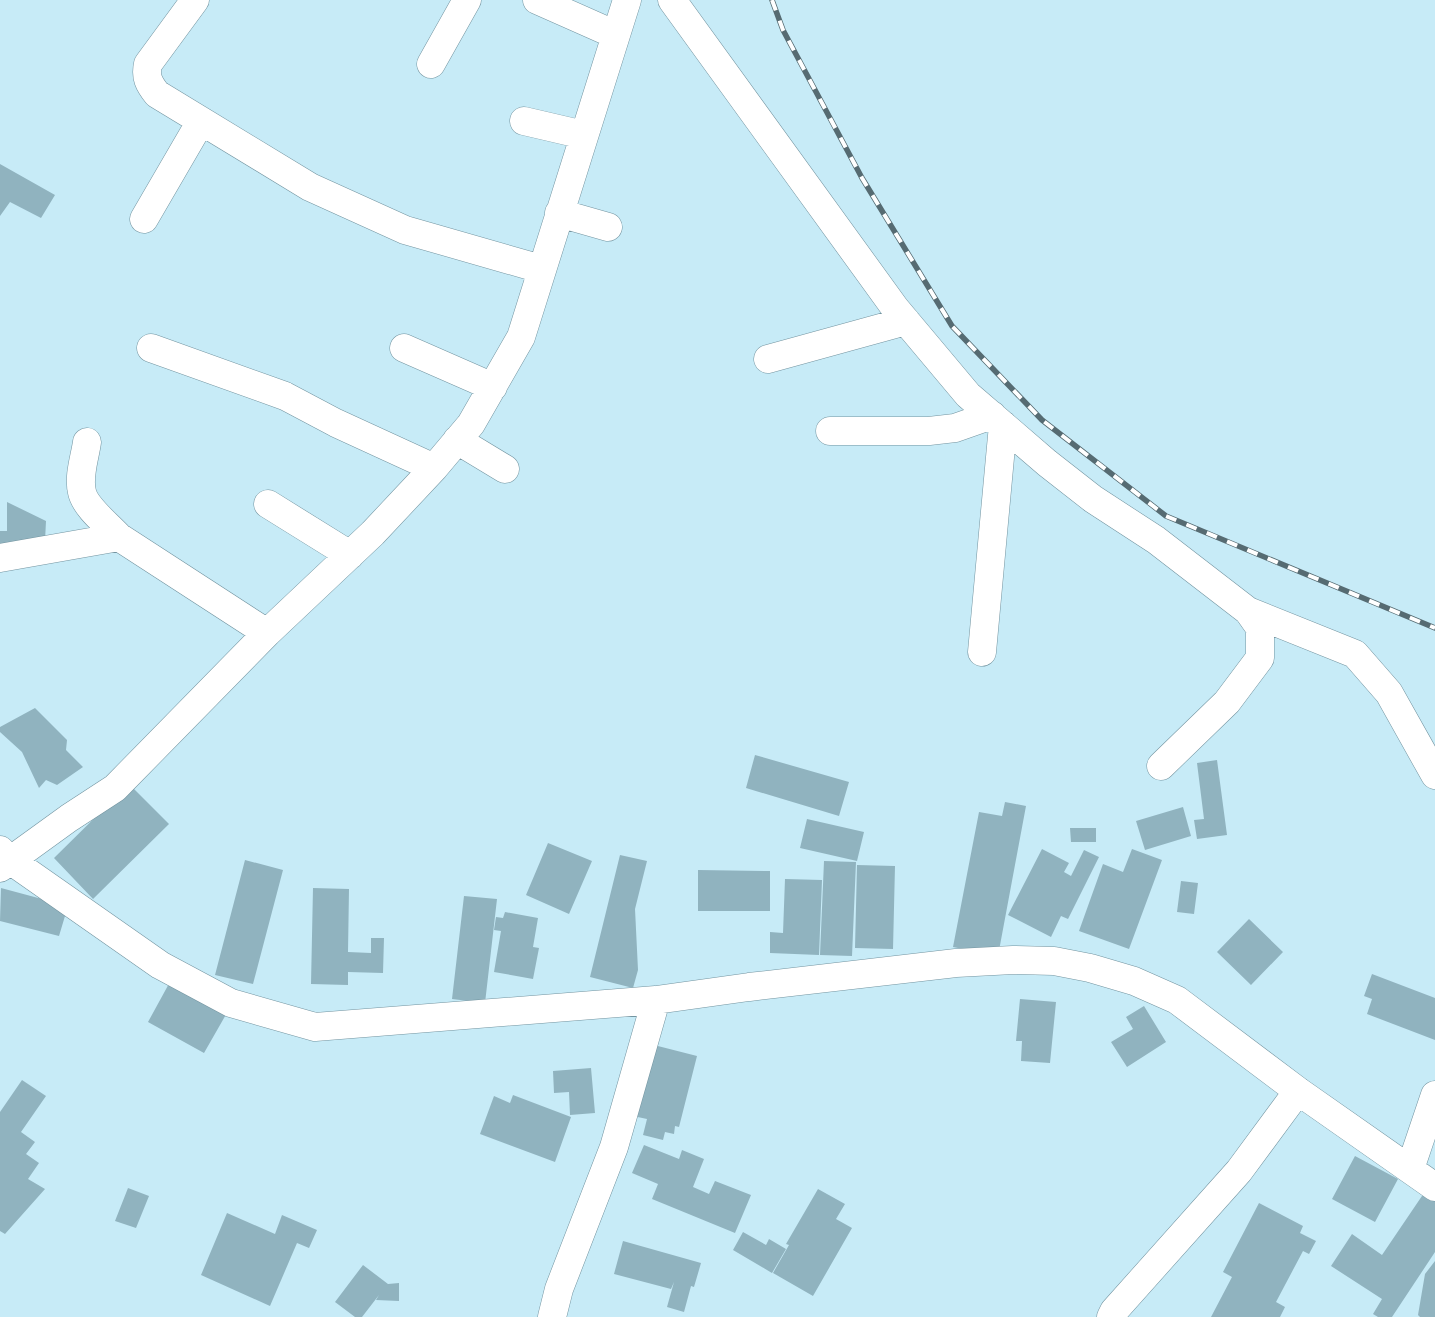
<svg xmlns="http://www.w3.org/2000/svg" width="1435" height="1317" viewBox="0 0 1435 1317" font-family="Mulish,sans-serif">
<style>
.building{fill:#90b3bf}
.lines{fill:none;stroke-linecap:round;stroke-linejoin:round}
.minor-casing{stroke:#7394a0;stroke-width:29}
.minor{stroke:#fff;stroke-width:28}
.rail-casing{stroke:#566b72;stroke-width:5.5}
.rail{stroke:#fff;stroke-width:4;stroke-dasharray:11;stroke-linecap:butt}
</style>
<rect width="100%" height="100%" fill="#c7ebf7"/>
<!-- building -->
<path class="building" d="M0,164L55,195L41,218L10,202L0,216Z
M7,502L46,521L44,561L0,560V531H7Z
M35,708L67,740L66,750L83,767L57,785L46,780L39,788L22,752L0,732V727Z
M755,755L849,782L839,816L746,788Z
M1217,760L1227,835L1197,839L1194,820L1204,819L1197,763Z
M129,784L169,824L93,899L54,858Z
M1005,802L1026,806L998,956L953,947L979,812L1002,816Z
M1183,807L1191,836L1145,850L1136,821Z
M807,819L864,832L857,861L800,848Z
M1070,828H1096V842H1071Z
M548,843L592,861L569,914L526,895Z
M1042,849L1069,863L1064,872L1071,876L1084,850L1099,857L1068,919L1061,916L1051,937L1008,915Z
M1132,849L1162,860L1129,949L1079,931L1103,864L1123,872Z
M620,855L647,861L635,909L638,970L633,988L590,977Z
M245,860L283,870L253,984L215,975Z
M824,861L856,862L852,956L820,955Z
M857,865L895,866L893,949L855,948Z
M698,870L770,871V911H698Z
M785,879L822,880L819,955L770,953V932L783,933Z
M1181,881L1198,883L1194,914L1177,912Z
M1,888L68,906L59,936L0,921Z
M313,888L349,889L348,952L371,953V938H384L383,973L348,972V985L311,984Z
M464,896L497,899L485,1003L452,999Z
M505,912L538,918L533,947L539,948L533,979L494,972L501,931L494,930L496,917L503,918Z
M1249,919L1283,952L1251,985L1217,952Z
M1372,974L1435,998V1040L1367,1014L1372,999L1364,996Z
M171,980L228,1011L204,1053L148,1022Z
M1020,999L1056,1002L1050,1063L1021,1061L1022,1041H1016Z
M1144,1006L1166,1042L1127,1067L1111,1042L1133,1029L1126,1017Z
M650,1044L697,1056L679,1127L675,1126L674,1134L665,1132L663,1140L643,1135L647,1119L633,1116Z
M591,1068L595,1113L570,1115L569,1092L554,1093L553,1071Z
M22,1080L46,1096L21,1132L35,1142L26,1154L39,1163L28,1179L45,1189L5,1234L0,1231V1112Z
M513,1095L571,1117L555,1162L480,1134L494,1096L510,1103Z
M644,1145L679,1159L682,1150L704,1159L693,1187L709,1194L715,1181L751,1195L735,1233L652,1199L658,1184L632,1173Z
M1355,1156L1398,1179L1375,1222L1332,1199Z
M128,1188L149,1196L136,1228L115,1221Z
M818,1189L845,1204L836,1219L852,1228L813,1296L773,1273L789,1245L786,1244Z
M1424,1193L1435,1200V1252L1392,1317H1378L1373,1314L1382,1299L1331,1266L1352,1234L1382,1255Z
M1259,1203L1303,1226L1300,1233L1316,1241L1309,1254L1303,1251L1276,1302L1285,1307L1280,1317H1211L1232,1277L1223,1272Z
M227,1213L275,1234L282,1215L317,1230L309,1248L297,1243L270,1306L201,1275Z
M743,1232L766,1245L769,1239L786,1249L772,1273L733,1250Z
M623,1241L701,1263L694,1287L691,1286L684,1312L667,1307L674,1282L671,1289L614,1274Z
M1435,1261V1317H1420L1418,1315L1425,1274Z
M363,1265L388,1284L399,1283V1301L376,1300L379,1295L362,1317H355L335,1302Z"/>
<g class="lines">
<defs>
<path id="minor" d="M195,0L148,64C145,77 149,84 157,94L310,187L405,230L541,269
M537,0L616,35
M672,0L895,308L968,395L1047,463L1093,499L1156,540L1248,611L1355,654L1389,693L1435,775
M431,64L467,0
M524,121L584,135
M559,213L608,227
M144,219L201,121
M151,348L285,396L336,423L434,468
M404,348L493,387
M768,359L906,321
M830,431H929L955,428L992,415
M457,440L505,469
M87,442C85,457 78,476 82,492C85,507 108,525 119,537
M268,504L350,555
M0,558L119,537L267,633
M982,652L1003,425
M1161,766L1227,702L1260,658V628L1248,611
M0,850L10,860L160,965L231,1003L315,1027L656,1000L749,987L956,963L1013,960L1054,961L1090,968L1134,981L1177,1000L1298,1091L1435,1187
M0,868L69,818L115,788L267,633L373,533L434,468L471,424L521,337L627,0
M1410,1169L1435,1095
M552,1317L559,1289L614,1147L656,1000
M1111,1317L1114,1311L1239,1171L1298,1091"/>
</defs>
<!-- minor casing -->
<use href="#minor" class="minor-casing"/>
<!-- minor -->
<use href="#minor" class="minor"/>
<defs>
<path id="rail" d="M772,0L783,30L862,178L952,326L1042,420L1166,516L1435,628"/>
</defs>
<!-- rail casing -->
<use href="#rail" class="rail-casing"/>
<!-- rail -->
<use href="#rail" class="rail"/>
</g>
</svg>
